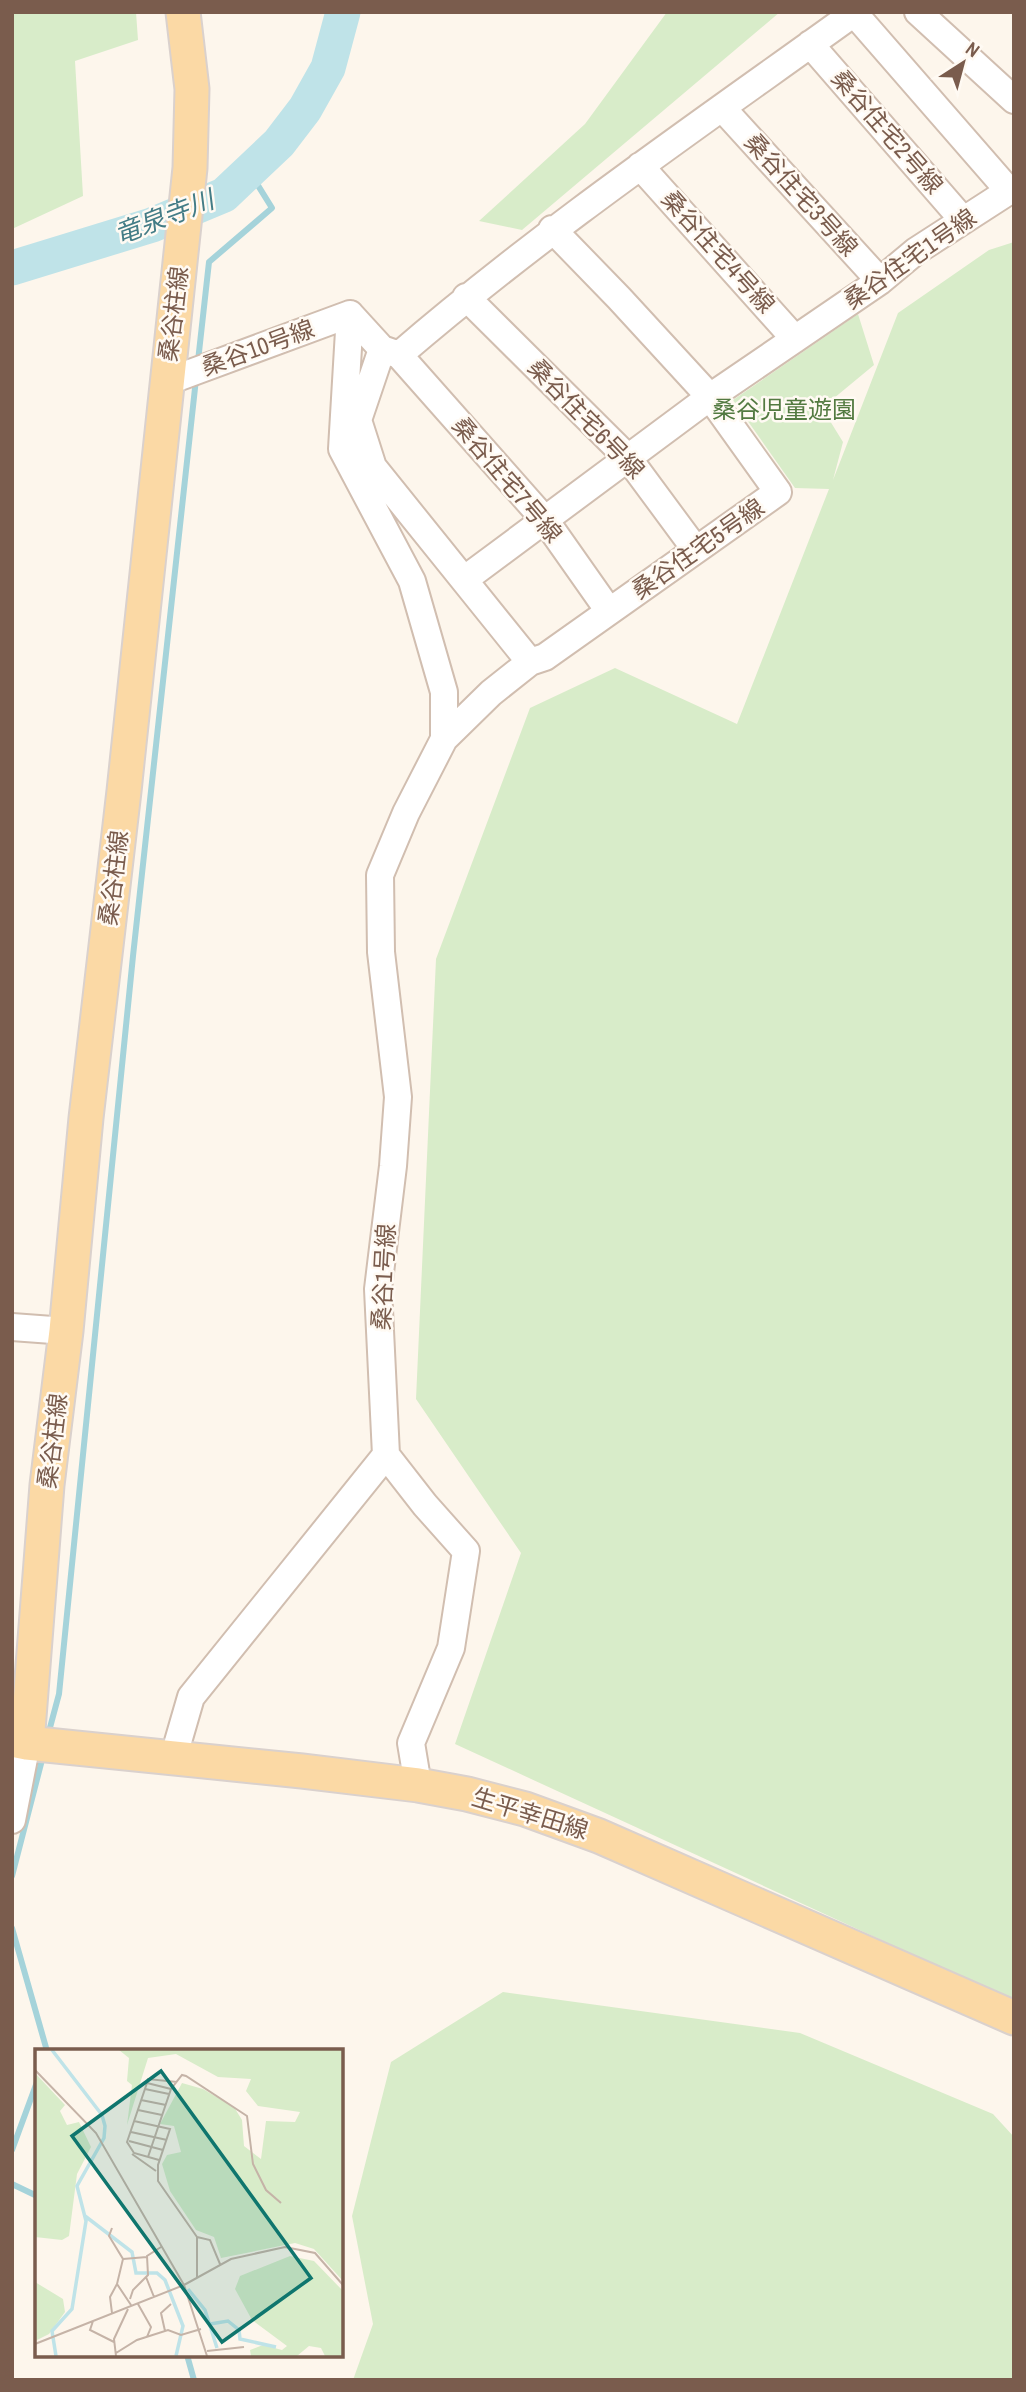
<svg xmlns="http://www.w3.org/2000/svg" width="1026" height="2392" viewBox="0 0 1026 2392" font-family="'Archivo Narrow','Noto Sans JP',sans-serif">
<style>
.green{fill:#d8ecc9}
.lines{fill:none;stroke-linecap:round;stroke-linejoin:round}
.stream{stroke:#a5d3da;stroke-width:6}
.river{stroke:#bfe3e8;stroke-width:35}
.minor-casing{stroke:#d1beb0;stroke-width:30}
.major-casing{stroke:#dad1cd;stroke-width:37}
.minor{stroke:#fff;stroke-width:26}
.major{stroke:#fbd9a5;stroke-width:33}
.labels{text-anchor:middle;stroke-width:5;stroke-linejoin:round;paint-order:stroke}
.street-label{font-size:24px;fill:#7a5c4d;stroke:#fffaf3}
.park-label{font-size:24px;fill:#537a41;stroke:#fffaf3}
.water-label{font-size:26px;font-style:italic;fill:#437c86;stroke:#fffaf3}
.inset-river{fill:none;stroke:#bfe3e8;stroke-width:3.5}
.inset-road{fill:none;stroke:#c5b3a7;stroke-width:2}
.view{fill:#0f766e;fill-opacity:0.15;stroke:#0f766e;stroke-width:3.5}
.inset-edge{fill:none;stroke:#7a5c4d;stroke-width:3.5}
</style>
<rect width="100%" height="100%" fill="#fdf6ec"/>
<!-- green -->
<path class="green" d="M12,12H136L138,40L75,61L83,196L12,229Z
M667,12H780L522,230L479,221L585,124Z
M1014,242V2001L455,1744L521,1553L416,1399L436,959L530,708L615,668L737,724L829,489L795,488L733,400L858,314L874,365L822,408L843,442L833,480L898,313L989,250Z
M503,1992L800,2033L993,2114L1014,2137V2380H353L373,2324L352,2216L391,2062Z"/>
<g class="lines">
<!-- stream -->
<path class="stream" d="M198,361L209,262L272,208L249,171
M48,1735L59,1694L133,956L196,379
M12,1876L43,1756
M12,1928L47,2051
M12,2150L37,2082
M12,2184L37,2196
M187,2355L194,2380"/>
<!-- river -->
<path class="river" d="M12,268L152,225L224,195L279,143L305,109L328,68L343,12"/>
<defs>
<path id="minor" d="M918,12L1014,100
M810,44L963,220
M723,109L880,281
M640,166L795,339
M466,297L628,458L696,550
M350,314L382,349L399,355C543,231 700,124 854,13L1009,191
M350,314L342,449L412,581L444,692V739
M382,349L358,420L373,467L530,662
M399,355L545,520L609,611
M166,382L350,314
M465,579L710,397L880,281L916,251L1009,191
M12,1327L66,1331
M386,1455L425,1505L466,1551L451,1648L411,1743L418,1785
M173,1759L191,1697L386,1455L378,1289L393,1166L398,1097L381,952L380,875L406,813L444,739L491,693L530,662L545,657L778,492L710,397L619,298L552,229
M12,1820L27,1743"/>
<path id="major" d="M12,1740L27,1743L302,1771L418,1785L467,1794L525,1809L599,1836L1014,2018
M27,1743L47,1485L66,1331L86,1118L124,791L190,168L192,89L183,12"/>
</defs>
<!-- minor casing -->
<use href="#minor" class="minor-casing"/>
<!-- major casing -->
<use href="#major" class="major-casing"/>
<!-- minor -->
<use href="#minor" class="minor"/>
<!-- major -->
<use href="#major" class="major"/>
</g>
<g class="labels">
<!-- street labels -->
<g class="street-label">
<text transform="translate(887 132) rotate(49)" y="8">桑谷住宅2号線</text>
<text transform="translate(801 195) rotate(48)" y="8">桑谷住宅3号線</text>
<text transform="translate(718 252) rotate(48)" y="8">桑谷住宅4号線</text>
<text transform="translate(910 259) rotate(-35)" y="8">桑谷住宅1号線</text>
<text transform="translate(174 314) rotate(-83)" y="8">桑谷柱線</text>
<text transform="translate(258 348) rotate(-20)" y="8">桑谷10号線</text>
<text transform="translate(586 419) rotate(46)" y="8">桑谷住宅6号線</text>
<text transform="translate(507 480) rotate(50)" y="8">桑谷住宅7号線</text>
<text transform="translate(698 549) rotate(-35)" y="8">桑谷住宅5号線</text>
<text transform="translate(114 878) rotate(-83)" y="8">桑谷柱線</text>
<text transform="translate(384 1277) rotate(-87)" y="8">桑谷1号線</text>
<text transform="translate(53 1441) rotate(-83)" y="8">桑谷柱線</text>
<text transform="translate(530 1814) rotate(17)" y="8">生平幸田線</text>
</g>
<!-- park labels -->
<g class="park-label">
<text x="784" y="418">桑谷児童遊園</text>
</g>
<!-- water labels -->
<g class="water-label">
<text transform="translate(164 217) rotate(-21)" y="9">竜泉寺川</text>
</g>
</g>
<!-- overview -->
<g transform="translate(35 2049)">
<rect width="308" height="308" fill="#fdf6ec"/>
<path d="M84,1H308V232L279,200L260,194L186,209L179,188L161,181L135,142L127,115L132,106L146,103L139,77L125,75L147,34L168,40L199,58L207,71L209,97L226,110L231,72L260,73L265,63L223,57L211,42L216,30L183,28L141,5L113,9L92,76L97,36L92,32L94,9ZM0,24L30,56L25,62L32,76L44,73L56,98L42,125L34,187L27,191L0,188ZM255,207L279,212L308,242V307H290L286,299L274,297L262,307H216L215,301L228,296L247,301L252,297L217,271L200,240L205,227ZM0,233L28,250L30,263L14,285L0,292Z" fill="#d8ecc9"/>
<path class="inset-river" d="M17,1L67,66L70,77L69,89L42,137L51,172L37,260L17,282L21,307M50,167L97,203L101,224H122L130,231L148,277L141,307M153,240L170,261L182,299M175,275L193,272L204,281L205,290L241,298"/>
<path class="inset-road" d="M0,21L61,84L149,236M112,34L113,30L142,33M110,40L134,45M106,51L131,56M103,61L127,66M99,72L135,80L123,116V132L162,188V228M96,83L132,91M94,92L128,101M97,105L121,122M113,108L136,40L147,26L151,27L212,67L218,115L231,141L246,154M124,111L99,104L92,93L112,34L136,40M77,179L74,187L88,210L82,235L96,256M162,188L175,191L185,215M88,210L112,208M111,228L119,248M149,236L172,307M95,250L98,241L113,226L112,207L126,198M103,255L116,278L112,288M77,264L75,248L82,235M58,272L55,281L79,293M130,282L126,264L136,255M0,295L149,236L196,210L250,198L280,204L308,236M172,302L209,298M81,304L102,291L133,281L146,286L166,280M81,307L79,290L93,260"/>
<path class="view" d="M126,22L276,229L187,293L37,87Z"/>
<rect width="308" height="308" class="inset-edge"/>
</g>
<!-- border -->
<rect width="1026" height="2392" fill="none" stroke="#7a5c4d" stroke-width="28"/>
<!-- north arrow -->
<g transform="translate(963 63) rotate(36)" stroke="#fffaf3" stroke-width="5" paint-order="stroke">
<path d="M0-5L12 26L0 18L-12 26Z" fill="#7a5c4d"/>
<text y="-10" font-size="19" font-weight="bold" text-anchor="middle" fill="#7a5c4d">N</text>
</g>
</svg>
